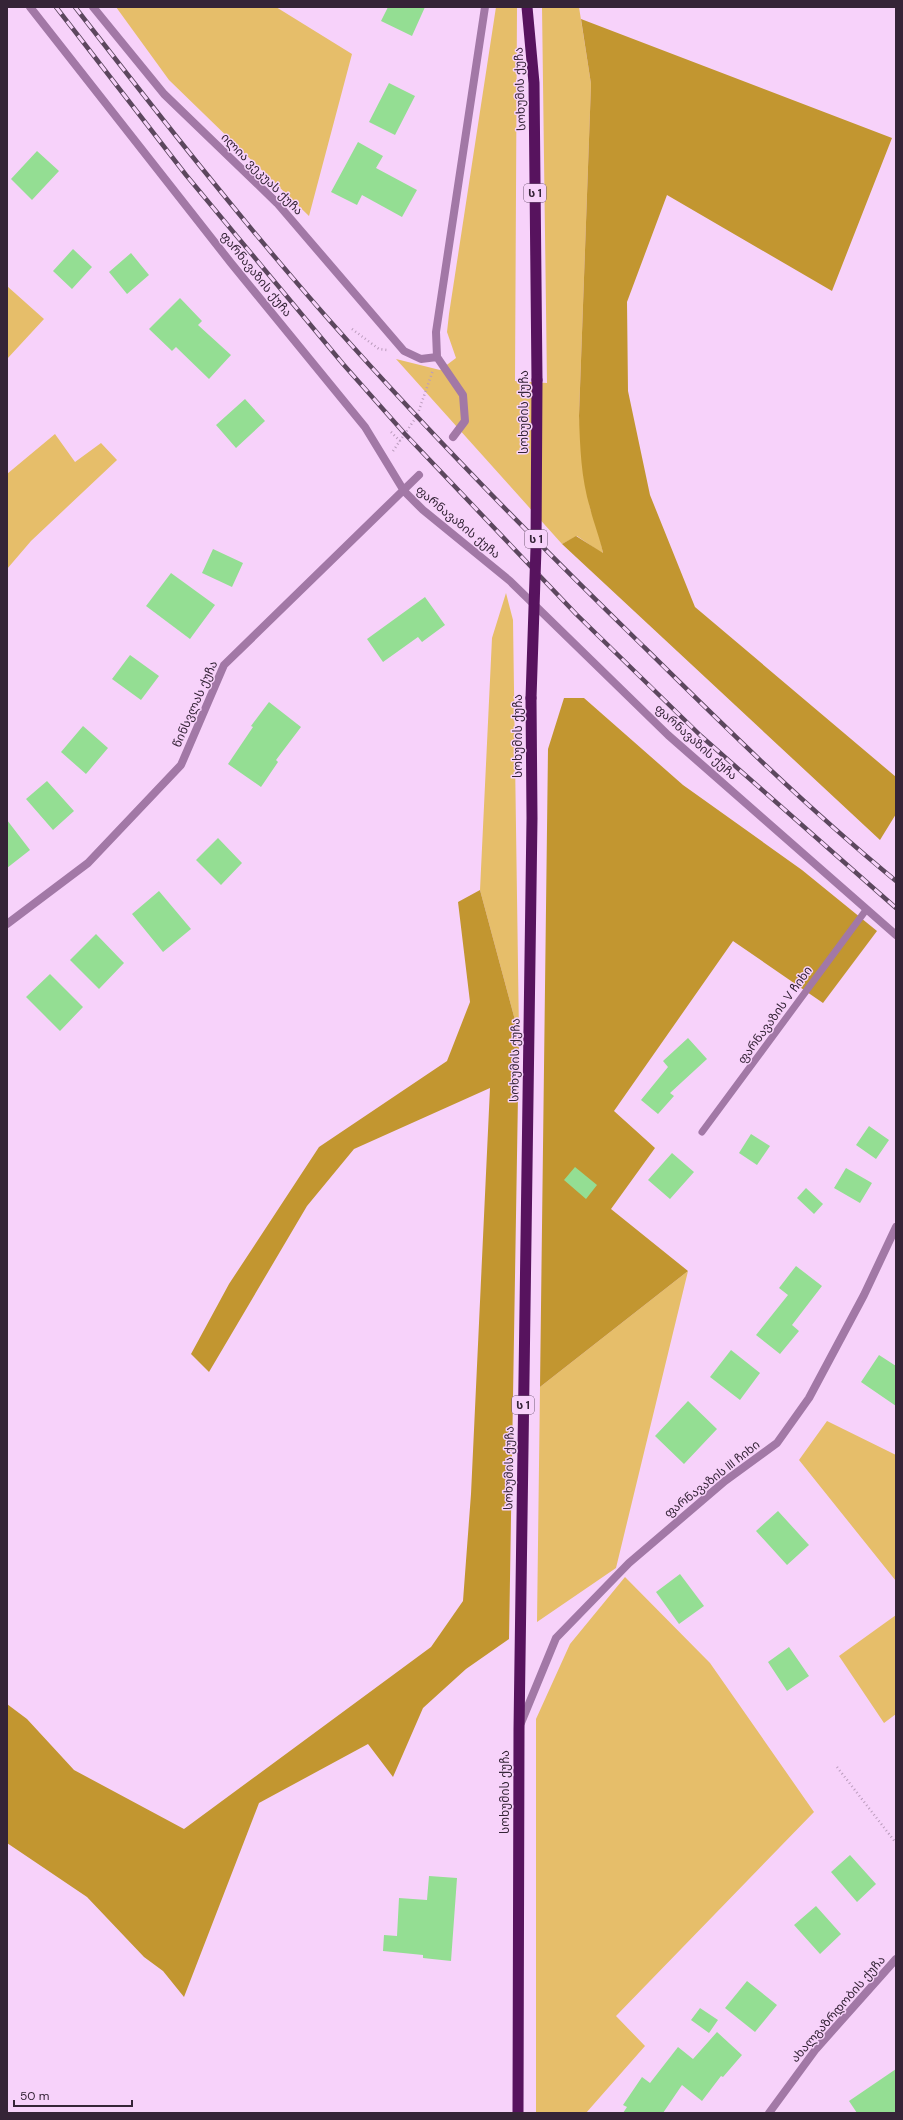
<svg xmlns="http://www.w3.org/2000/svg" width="903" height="2120" viewBox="0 0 903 2120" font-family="'DM Sans','Noto Sans Georgian',sans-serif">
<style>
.green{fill:#e6be6a}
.forest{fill:#c29630}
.building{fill:#94de93}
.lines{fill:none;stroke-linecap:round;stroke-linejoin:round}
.path{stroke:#ba9bbc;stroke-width:2.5;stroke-dasharray:1 3;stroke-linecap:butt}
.service{stroke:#a278a6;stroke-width:7}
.minor{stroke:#a278a6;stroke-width:8}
.trunk{stroke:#57135e;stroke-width:11}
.rail-casing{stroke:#5c475e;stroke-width:4.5}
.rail{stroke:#f7d2fa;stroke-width:3;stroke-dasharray:9;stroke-linecap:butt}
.trunk-bridge{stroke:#57135e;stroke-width:11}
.labels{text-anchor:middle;stroke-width:3;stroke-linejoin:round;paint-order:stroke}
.shield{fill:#f7d2fa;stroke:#6f5872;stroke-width:1}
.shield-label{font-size:11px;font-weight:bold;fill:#352437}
.street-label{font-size:12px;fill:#352437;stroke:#f7d2fa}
</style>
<rect width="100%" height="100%" fill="#f7d2fa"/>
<!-- green -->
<path class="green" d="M116,7H276L352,54L309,216L169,80Z
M496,7H517L515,381L547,383L542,7H579L591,84L579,416L590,508L599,532L603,554L577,536L562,544L396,359L440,370L456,358L447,332L449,314Z
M7,286L44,319L7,359Z
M55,434L75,462L101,443L117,460L31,541L7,569V474Z
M506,593L513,620L519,1035L480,890L492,638Z
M688,1271L616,1568L537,1622L540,1387Z
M827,1421L896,1455V1581L799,1460Z
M625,1577L710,1663L814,1812L616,2016L645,2046L586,2113H536V1719L570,1644Z
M896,1615V1714L884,1723L839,1656Z"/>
<!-- forest -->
<path class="forest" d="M581,19L892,138L832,291L667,195L627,302L628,391L650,495L695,607L896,777V814L880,840L562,544L576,536L603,553C600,538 594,524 590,508C581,478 580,447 579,416L591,84Z
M564,698H584L683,785L802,870L877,931L823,1003L733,941L614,1111L655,1148L611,1209L688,1271L540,1387L548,749Z
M480,890L519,1035L509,1639L466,1669L423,1708L393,1777L368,1744L259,1803L184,1997L163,1971L144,1957L87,1897L7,1843V1704L27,1719L74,1770L184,1829L431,1647L463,1601L471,1494L490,1088L354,1149L307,1206L209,1372L191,1354L229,1284L319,1147L447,1061L470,1002L458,902Z"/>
<!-- building -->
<path class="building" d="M388,7H425L412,36L381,21Z
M389,83L415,96L395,135L369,122Z
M358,142L383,156L376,168L417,190L402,217L362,195L357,205L331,192Z
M37,151L59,171L32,200L11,179Z
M73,249L92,267L72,289L53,271Z
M131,253L149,275L127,294L109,272Z
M180,298L202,321L198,325L231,355L209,379L176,347L172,351L149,329Z
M245,399L265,421L236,448L216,425Z
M213,549L243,563L232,587L202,573Z
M171,573L215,605L190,639L146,606Z
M425,597L445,625L422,642L418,637L383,662L367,639Z
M130,655L159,676L141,700L112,679Z
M269,702L301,727L276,760L278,762L261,787L228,764L253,727L251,726Z
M83,726L108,748L86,774L61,752Z
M47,781L74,811L53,830L26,799Z
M7,820L30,850L7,868Z
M218,838L242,863L221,885L196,860Z
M159,891L191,929L163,952L132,914Z
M96,934L124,963L99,989L70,960Z
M50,974L83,1007L60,1031L26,997Z
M688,1038L707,1059L670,1093L674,1096L658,1114L641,1100L668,1067L663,1061Z
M869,1126L889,1140L876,1159L856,1145Z
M751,1134L770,1146L757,1165L739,1153Z
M672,1153L694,1172L670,1199L648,1180Z
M575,1167L597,1185L586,1199L564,1180Z
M846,1168L872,1183L860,1203L834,1188Z
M806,1188L823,1204L814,1214L797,1198Z
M796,1266L822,1286L792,1325L799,1331L780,1354L756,1335L788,1295L779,1288Z
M731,1350L760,1373L740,1400L710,1377Z
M879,1355L896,1366V1406L861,1382Z
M688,1401L717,1429L684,1464L655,1436Z
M778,1511L809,1545L787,1565L756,1531Z
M680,1574L704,1606L679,1624L656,1592Z
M789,1647L809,1676L787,1691L768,1662Z
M850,1855L876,1884L857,1902L831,1872Z
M429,1876L457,1878L451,1961L423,1958V1955L383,1951L384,1935L397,1936L399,1898L427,1900Z
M816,1906L841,1934L820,1954L794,1925Z
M747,1981L777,2005L755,2032L725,2008Z
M700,2008L718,2020L709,2033L691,2020Z
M717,2032L742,2055L723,2077L721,2076L702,2101L682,2085L663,2113H623L627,2107L623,2105L642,2077L650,2083L678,2047L693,2059Z
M896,2069V2113H857L849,2101Z"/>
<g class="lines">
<!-- path -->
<path class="path" d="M352,329L379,349L387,350
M391,432L400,441
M393,451L417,416L433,370
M837,1767L896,1843"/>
<!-- service -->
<path class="service" d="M702,1132L866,910"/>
<!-- minor -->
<path class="minor" d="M30,7L231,263L365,427L404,491L423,510L510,581L668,735L896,935
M93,7L164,94L277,203L404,351L421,359L437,357
M453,437L465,421L463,395L437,357L436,332L485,7
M7,924L88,863L181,765L224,665L419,475
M521,1723L556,1638L629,1563L725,1481L777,1443L809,1398L864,1295L896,1227
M769,2113L816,2049L896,1959"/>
<!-- trunk -->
<path class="trunk" d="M527,7L534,83L537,380
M518,2113L519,1729L532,818L531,698"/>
<defs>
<path id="rail" d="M56,7L186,175L343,364L405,434L576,614L701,736L896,908
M75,7C158,114 241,220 330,321C430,434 536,542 644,647C725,727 807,808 896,881"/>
</defs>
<!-- rail casing -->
<use href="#rail" class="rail-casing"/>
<!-- rail -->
<use href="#rail" class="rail"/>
<!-- trunk-bridge -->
<path class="trunk-bridge" d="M531,698L536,548L537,380"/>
</g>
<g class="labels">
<!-- shield labels -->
<g class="shield">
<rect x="524" y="184" width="22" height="18" rx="3"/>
<rect x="525" y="530" width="22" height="18" rx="3"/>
<rect x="512" y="1396" width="22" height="18" rx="3"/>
</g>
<g class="shield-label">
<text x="535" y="197">ს 1</text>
<text x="536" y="543">ს 1</text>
<text x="523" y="1409">ს 1</text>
</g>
<!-- street labels -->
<g class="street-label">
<text transform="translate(520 89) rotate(-92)" y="4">სოხუმის ქუჩა</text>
<text transform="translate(262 174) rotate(45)" y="4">ილია ვეკუას ქუჩა</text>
<text transform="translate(256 274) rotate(51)" y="4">ფარნავაზის ქუჩა</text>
<text transform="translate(524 412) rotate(-90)" y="4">სოხუმის ქუჩა</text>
<text transform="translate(458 522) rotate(40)" y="4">ფარნავაზის ქუჩა</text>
<text transform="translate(195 704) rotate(-66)" y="4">წინსვლას ქუჩა</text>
<text transform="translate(518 736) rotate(-90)" y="4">სოხუმის ქუჩა</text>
<text transform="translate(696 742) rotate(42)" y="4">ფარნავაზის ქუჩა</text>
<text transform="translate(775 1015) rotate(-54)" y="4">ფარნავაზის V ჩიხი</text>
<text transform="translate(515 1060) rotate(-89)" y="4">სოხუმის ქუჩა</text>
<text transform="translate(509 1468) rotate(-89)" y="4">სოხუმის ქუჩა</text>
<text transform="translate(712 1479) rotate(-38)" y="4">ფარნავაზის III ჩიხი</text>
<text transform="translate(505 1792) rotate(-90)" y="4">სოხუმის ქუჩა</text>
<text transform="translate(838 2009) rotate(-49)" y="4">ახალგაზრდობის ქუჩა</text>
</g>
</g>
<!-- border -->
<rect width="903" height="2120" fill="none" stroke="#352437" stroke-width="16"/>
<!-- scale -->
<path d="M14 2100v6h118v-6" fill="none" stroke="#352437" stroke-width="2"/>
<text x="20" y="2100" font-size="12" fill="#352437" stroke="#f7d2fa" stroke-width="3" paint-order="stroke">50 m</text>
</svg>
